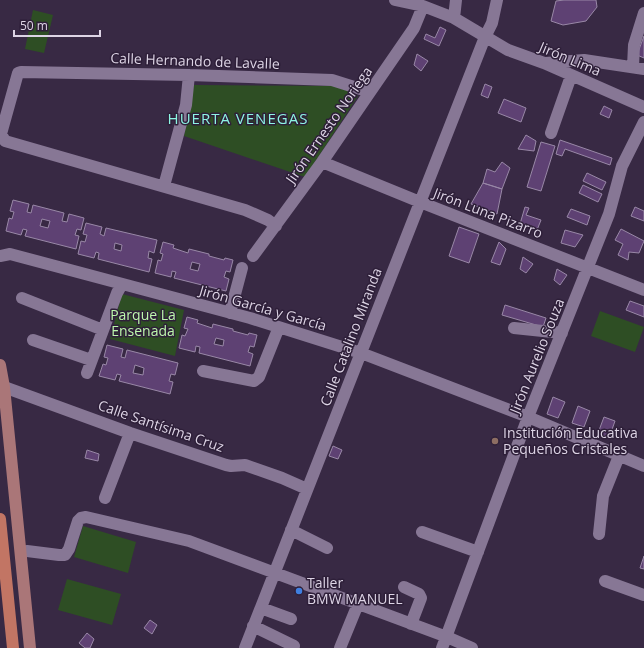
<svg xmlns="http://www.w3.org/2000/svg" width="644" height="648" viewBox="0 0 644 648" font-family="'Open Sans',sans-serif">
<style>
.green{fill:#2e4e24}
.building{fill:#5e4173;stroke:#9988a7;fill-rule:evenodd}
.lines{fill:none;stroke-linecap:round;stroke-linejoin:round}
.minor{stroke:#877795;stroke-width:12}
.major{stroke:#aa7678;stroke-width:12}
.highway{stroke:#c27564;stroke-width:12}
.education-dot{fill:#8d6e63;stroke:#2e1f39;stroke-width:1.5}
.shop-dot{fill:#3f7fe0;stroke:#2e1f39;stroke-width:1.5}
.labels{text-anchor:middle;stroke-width:3;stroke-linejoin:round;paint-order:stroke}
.street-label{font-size:14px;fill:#ddd4e5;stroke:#2e1f39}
.park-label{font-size:14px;fill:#bdf8ac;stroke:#2e1f39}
.poi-label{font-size:14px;fill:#ddd4e5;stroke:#2e1f39;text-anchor:start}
.neighbourhood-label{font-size:15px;letter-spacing:1px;fill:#8df4e3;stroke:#2e1f39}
</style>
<rect width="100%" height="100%" fill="#382944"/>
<!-- green -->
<path class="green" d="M33,10L53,15L44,53L25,49Z
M194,85L338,86L358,96L305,177L184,136Z
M122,294L184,310L175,356L110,339Z
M600,311L644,327L635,352L591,336Z
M83,526L136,542L128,573L74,557Z
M67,579L121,594L112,625L58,610Z"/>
<!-- building -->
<path class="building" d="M564,0H596L597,7L586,21L563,25L551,21L556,1Z
M440,27L446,30L439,46L424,39L426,34L435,38Z
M644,36V58L637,55Z
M417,54L428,61L421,71L414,65Z
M485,84L492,87L488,98L481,95Z
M504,99L526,108L521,122L498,113Z
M604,106L612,110L609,118L600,114Z
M526,135L536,141L534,151L518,149Z
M560,140L612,158L610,165L565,149L562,156L556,154Z
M541,142L555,146L541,191L527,187Z
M502,162L510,168L502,189L483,183L487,169L495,172Z
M587,173L606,182L602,190L583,181Z
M483,183L502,189L497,214L471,204Z
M583,185L602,194L598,202L579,193Z
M13,200L29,204L27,212L31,213L33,205L64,213L62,221L67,222L69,214L84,218L81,230L77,229L75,235L79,236L76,249L25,236L27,230L23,229L21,235L6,231L9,218L12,219L14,212L10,211ZM42,219L50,221L48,228L40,226Z
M525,207L529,208L526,215L541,220L537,230L520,224Z
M635,207L644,211V221L631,216Z
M571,209L590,216L587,225L567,217Z
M86,223L102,227L100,234L104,236L106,228L157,240L154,253L149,251L148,258L152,259L149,272L98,259L99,253L96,252L94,258L78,254L81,241L85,242L87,235L83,234ZM115,243L122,245L121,251L114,249Z
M459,227L479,234L469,263L449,256Z
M621,229L644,241L639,253L629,252L628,260L618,255L623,244L615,240Z
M565,230L583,235L575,247L561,243Z
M163,242L174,245L173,248L188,253L189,249L209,254V256L224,260L225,258L233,260L230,272L226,271L224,277L229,279L226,291L174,278L176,272L172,271L171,277L155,273L158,260L161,261L163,254L160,253ZM192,262L200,264L198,271L190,269Z
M499,242L506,249L500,265L491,262Z
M523,257L533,264L526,273L520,269Z
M557,269L567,275L560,285L554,280Z
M630,301L644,306V317L626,310Z
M505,305L546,318L543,327L502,315Z
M187,317L198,320L197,323L212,328L213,324L233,329V331L248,335L249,333L257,335L254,347L250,346L248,352L253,354L250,366L199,353L200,347L196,346L195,352L179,348L182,335L185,336L188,329L184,328ZM216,338L224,340L223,346L214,344Z
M107,345L123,349L121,357L125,358L127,350L178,363L175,375L171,374L169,381L173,382L170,394L119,381L121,375L117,374L115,380L99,376L103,364L106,365L108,358L104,357ZM135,365L144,368L143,375L133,373Z
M553,397L565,402L558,418L547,414Z
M578,406L590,411L584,427L572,423Z
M604,417L615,421L609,438L598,433Z
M333,446L342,450L338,459L329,456Z
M87,450L99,454L98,461L85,458Z
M644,556V569L640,568Z
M150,620L157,625L152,634L144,628Z
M87,633L94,639L90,648H85L79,643Z"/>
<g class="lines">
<!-- minor -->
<path class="minor" d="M395,0L423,6L454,18L508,50L544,63L644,107
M454,18L456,0
M546,63L584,60L644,69
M633,67L634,45L644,13
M551,133L571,76
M322,162L420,202L644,290
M164,186L186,105L189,75
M276,226L268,220L245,210L5,141L1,134L18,73L21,72L189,75L332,80L370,92
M0,256L10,254L250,318L361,353L528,417L644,466
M253,256L322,162L370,92L414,28L423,6
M22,298L103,330
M230,313L242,268
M514,328L562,333
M33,340L91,360
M203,371L254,381L259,377L279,327
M87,373L117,293L122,284
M4,387L130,433L226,465L231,466L245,465L282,478L307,489
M105,498L130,433
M291,530L327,548
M422,532L478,552
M599,534L603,496L619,456
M27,551L59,555H65L69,549L78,521L81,518L86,517L189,541L447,637L472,648
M605,581L644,595
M404,587L419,594L421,598L411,624
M261,608L291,619
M253,626L294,646
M245,648L485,37L492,23L497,0
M340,648L358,604
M442,648L528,417L609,214L622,166L644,122"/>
<!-- major -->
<path class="major" d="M0,365L4,387L30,648"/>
<!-- highway -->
<path class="highway" d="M0,519L13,648"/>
</g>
<!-- markers -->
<circle class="education-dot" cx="495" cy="441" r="4"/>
<circle class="shop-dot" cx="299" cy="591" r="4"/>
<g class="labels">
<!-- street labels -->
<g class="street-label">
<text transform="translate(570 59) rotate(23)" y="5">Jirón Lima</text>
<text transform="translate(195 61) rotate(2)" y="5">Calle Hernando de Lavalle</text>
<text transform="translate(329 125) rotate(-55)" y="5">Jirón Ernesto Noriega</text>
<text transform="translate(488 213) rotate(21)" y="5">Jirón Luna Pizarro</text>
<text transform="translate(263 308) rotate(16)" y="5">Jirón García y García</text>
<text transform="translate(351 337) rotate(-69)" y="5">Calle Catalino Miranda</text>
<text transform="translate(537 356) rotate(-68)" y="5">Jirón Aurelio Souza</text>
<text transform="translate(161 426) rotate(19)" y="5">Calle Santísima Cruz</text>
</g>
<!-- park labels -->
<g class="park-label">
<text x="143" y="320">Parque La<tspan x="143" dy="16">Ensenada</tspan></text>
</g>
<!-- poi labels -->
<g class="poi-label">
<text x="503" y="438">Institución Educativa<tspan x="503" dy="16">Pequeños Cristales</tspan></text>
<text x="307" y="588">Taller<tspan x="307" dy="16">BMW MANUEL</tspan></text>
</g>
<!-- neighbourhood labels -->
<g class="neighbourhood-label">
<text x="238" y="124">HUERTA VENEGAS</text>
</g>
</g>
<!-- scale -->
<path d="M14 30v6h86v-6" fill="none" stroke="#ddd4e5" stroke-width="2"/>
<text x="20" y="30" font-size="12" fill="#ddd4e5" stroke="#2e1f39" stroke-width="3" paint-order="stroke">50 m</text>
</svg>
